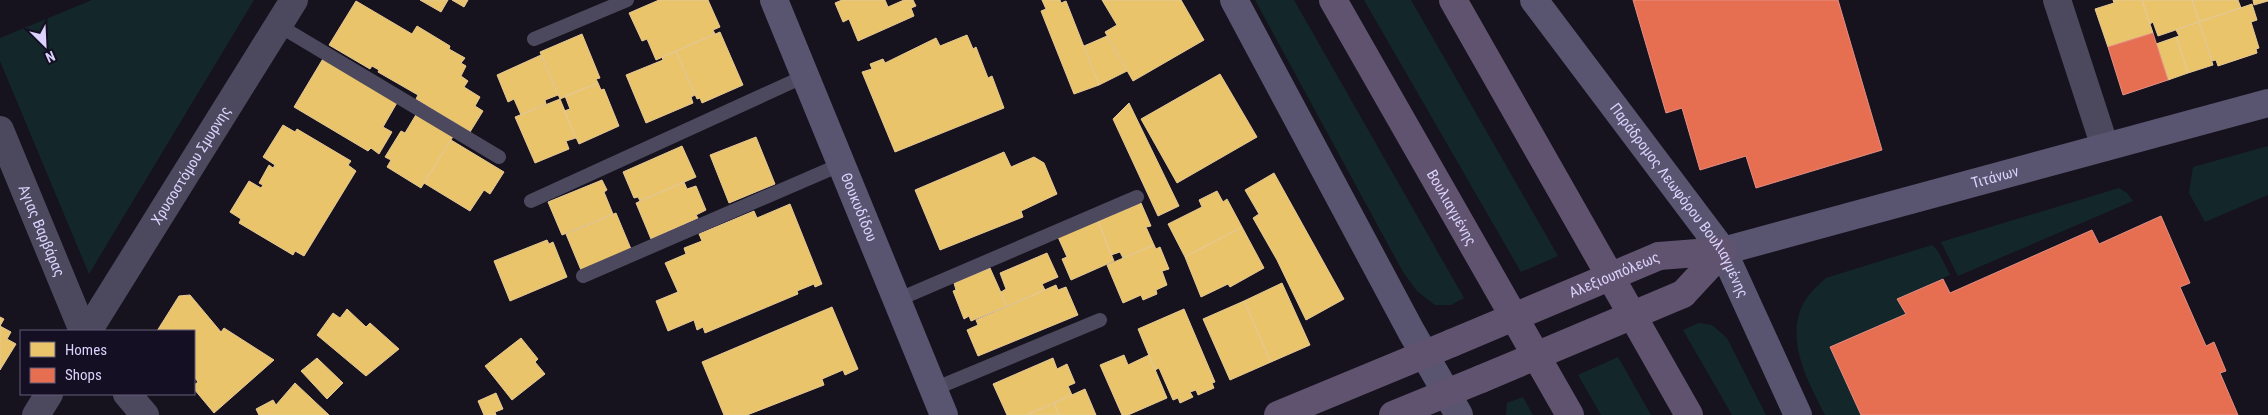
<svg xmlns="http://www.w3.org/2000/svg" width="2268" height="415" viewBox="0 0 2268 415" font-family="'Roboto Condensed',sans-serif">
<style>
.green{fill:#13272a}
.homes{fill:#e9c46a;stroke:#e5c896}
.shops{fill:#e76f51;stroke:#e38d85}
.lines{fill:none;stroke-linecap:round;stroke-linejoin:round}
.lane{stroke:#4c495e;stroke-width:14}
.street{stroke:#4c495e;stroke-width:28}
.secondary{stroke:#595570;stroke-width:28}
.primary{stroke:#60536f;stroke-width:28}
.primary-bridge{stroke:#60536f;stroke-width:28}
.labels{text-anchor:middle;stroke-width:5;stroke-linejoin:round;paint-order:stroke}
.street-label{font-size:15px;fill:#dbd2fd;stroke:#140f22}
</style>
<rect width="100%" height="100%" fill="#16131e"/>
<!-- green -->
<path class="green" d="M92,0H254L89,274L0,61V38Z
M1255,0H1294L1464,298L1451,305H1435L1417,291L1403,272Z
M1364,0H1411L1558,256L1521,272Z
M2268,146V195L2205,222L2189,193L2193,167Z
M2119,188L2127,193L2133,201L1958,276L1941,242Z
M1932,245L1938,251L1950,275L1897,299L1906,314L1830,347L1861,415H1825C1809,383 1787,345 1801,308C1806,296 1817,286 1826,278Z
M1698,323L1712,325L1727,338L1766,415H1732L1683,330Z
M1618,357L1651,415H1601L1578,375Z
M1523,397L1533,415H1506L1507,403Z"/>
<!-- homes -->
<path class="homes" d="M420,0H448L441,12Z
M452,0H468L464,7Z
M659,0H708L720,27L713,30L715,34L656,60L647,39L642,41L629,13Z
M842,0H885L888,7L904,0H913L916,6L911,8L914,16L858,41L849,19L843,22L835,3Z
M1042,0H1060L1061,3L1066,1L1099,85L1074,94L1041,11L1046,9Z
M1102,0H1181L1204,40L1133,81L1105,32L1117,25Z
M2113,0H2142L2153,33L2108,47L2095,9L2114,3Z
M2142,0H2192L2199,22L2158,36L2153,22L2150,24Z
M2192,0H2238L2241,8L2199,22Z
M2253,0H2268V1L2254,5Z
M356,1L412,34L417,26L450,46L449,49L465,58L461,63L466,66L461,76L468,81L464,87L480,97L475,106L483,111L470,132L416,99L418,95L378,72L379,70L372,66L370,69L329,45Z
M2252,4L2257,20L2251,22L2259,48L2256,49L2257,53L2218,66L2216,60L2212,61L2199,22Z
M2199,22L2213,65L2188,73L2176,37L2179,36L2176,30Z
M720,32L743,85L702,103L700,98L697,99L676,51Z
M582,34L600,78L596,79L598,83L560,99L540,52Z
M967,35L973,49L976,47L988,78L992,76L1004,108L895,152L862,72L872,69L870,64L883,59L885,63L936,38L940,46Z
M1107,36L1127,71L1099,85L1084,46Z
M2176,37L2188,73L2168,80L2156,44Z
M676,51L695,95L691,97L693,103L646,123L626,75L663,60L662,57Z
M541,55L558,95L545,100L546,104L521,115L514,99L508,102L497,75Z
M324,57L398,101L383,127L392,132L379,154L371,148L368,151L294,107Z
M1220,74L1257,137L1177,183L1141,119Z
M598,83L601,90L604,89L619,126L579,144L564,111L570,109L565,96Z
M560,99L576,138L566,141L569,149L535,163L515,117Z
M1129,103L1179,206L1158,216L1113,119Z
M417,113L454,135L421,188L387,167L391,160L385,157L401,131L405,133Z
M283,125L295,132L297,129L351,161L348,165L356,171L304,256L295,251L293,255L239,223L241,219L230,212L249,181L261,188L263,185L259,183L269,165L273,168L275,165L263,157Z
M756,137L775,184L729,203L710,155Z
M451,140L504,172L490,194L484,190L470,211L424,183Z
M682,146L696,177L640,201L638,197L634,198L623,172Z
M1004,152L1011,167L1034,157L1044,163L1057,194L1021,211L1023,217L940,250L915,190Z
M1274,173L1344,299L1306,320L1277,260L1253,218L1259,214L1245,190Z
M602,180L607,190L604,192L613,214L562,235L548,202Z
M684,182L687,189L696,186L706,210L696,215L698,218L651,239L636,203Z
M1217,191L1223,202L1227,199L1242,227L1185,257L1168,224L1202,207L1199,200Z
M1141,203L1151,226L1146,227L1154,245L1123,258L1120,252L1111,255L1098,221Z
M790,204L822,284L815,287L814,284L797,291L798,294L705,333L703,327L697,330L694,320L668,331L656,301L678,292L665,263L686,254L684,248L702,241L699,234L754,211L757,218Z
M616,213L631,249L581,270L566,234Z
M1098,221L1114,261L1071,280L1062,259L1067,257L1058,237Z
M1242,227L1264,268L1230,287L1228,284L1201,297L1185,257Z
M547,240L549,244L553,242L567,277L510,301L494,261Z
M1154,245L1156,249L1160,247L1169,269L1162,271L1167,285L1156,290L1157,294L1143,300L1141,295L1123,303L1107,265Z
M1047,253L1058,277L1042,284L1045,290L1007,306L1001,292L1006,289L1000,273Z
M990,268L1007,306L971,321L969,316L964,319L953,291L956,290L954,283Z
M1282,283L1310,345L1271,362L1244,301Z
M1056,285L1058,290L1066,287L1078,315L978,356L967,330L978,325L976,320Z
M190,295L221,332L224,328L274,360L214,413L194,389V385L198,382L194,377V331H157L179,296Z
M1244,301L1271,362L1230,380L1203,319Z
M832,307L858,369L845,375L843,370L822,379L824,385L747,415H724L702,362Z
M347,309L366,327L370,323L399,349L366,376L317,335L333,313L340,318Z
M1184,309L1215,382L1212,383L1214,388L1198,395L1196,390L1190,392L1193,397L1180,403L1178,398L1173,400L1159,368L1155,370L1138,329Z
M0,317L4,319L0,326L11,332L7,339L16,344L0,370Z
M521,338L538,359L535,362L545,374L512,400L485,366Z
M1124,355L1128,365L1149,355L1167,398L1128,415H1122L1100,365Z
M317,358L343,383L327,399L301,371Z
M1053,358L1057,369L1067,364L1075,383L1068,386L1072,395L1026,415H1007L993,384Z
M295,383L329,415H259L256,409L273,400L276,405Z
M1085,389L1096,415H1059L1054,403Z
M496,393L503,409L495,412L496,415H484L478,401Z
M1054,403L1059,415H1026Z"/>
<!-- shops -->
<path class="shops" d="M1633,0H1838L1882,150L1756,188L1746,156L1700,170L1682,108L1666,113Z
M2153,33L2168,80L2123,95L2108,47Z
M2161,216L2190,283L2180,287L2206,346L2214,342L2226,371L2220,373L2238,415H1861L1830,347L1906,314L1897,299L1943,279L1950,293L2092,230L2099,244Z"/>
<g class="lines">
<!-- lane -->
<path class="lane" d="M278,25L499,157
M534,39L627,0
M531,201L805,76
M583,276L842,164
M897,300L1137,197
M934,389L1100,320"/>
<!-- street -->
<g class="street">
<path d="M2057,0L2105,147"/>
<path id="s1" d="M0,130L83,331"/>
<path id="s2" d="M88,331L294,0"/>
<path d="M127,394L145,415"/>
<path d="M36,415L49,394"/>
</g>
<!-- secondary -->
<g class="secondary">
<path id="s3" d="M774,0L944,415"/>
<path d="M1234,0L1411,331L1459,415"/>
<path id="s4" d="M1534,0L1723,251L1798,415"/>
<path id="s5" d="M1723,251L2268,103"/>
</g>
<!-- primary -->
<g class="primary">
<path id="s6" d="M1333,0L1570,415"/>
<path d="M1453,0L1689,415"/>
<path d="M1659,256L1723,251"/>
<path d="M1683,294L1723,251"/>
<path d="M1278,415L1452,343"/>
<path d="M1393,415L1481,379"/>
</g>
<!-- primary-bridge -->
<g class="primary-bridge">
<path id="s7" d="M1452,343L1659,256"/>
<path d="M1481,379L1683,294"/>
</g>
</g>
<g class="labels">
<!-- street labels -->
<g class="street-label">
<text dy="5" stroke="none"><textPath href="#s2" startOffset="195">Χρυσοστόμου Σμυρνης</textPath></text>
<text dy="5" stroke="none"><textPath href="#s5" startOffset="282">Τιτάνων</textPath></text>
<text dy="5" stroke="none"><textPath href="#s4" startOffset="248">Παράδρομος Λεωφόρου Βουλιαγμένης</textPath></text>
<text dy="5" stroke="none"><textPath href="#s3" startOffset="224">Θουκυδίδου</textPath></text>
<text dy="5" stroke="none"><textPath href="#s6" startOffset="239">Βουλιαγμένης</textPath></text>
<text dy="5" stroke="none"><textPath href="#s1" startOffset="109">Αγιας Βαρβάρας</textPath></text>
<text dy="5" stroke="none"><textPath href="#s7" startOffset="176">Αλεξιουπόλεως</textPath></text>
</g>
</g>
<!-- legend -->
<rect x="20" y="330" width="175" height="65" fill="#140f22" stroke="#645d7a"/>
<rect x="30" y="342" width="25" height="15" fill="#e9c46a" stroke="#645d7a"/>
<text x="65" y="355" font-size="15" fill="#dbd2fd">Homes</text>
<rect x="30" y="368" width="25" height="15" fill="#e76f51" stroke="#645d7a"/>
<text x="65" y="380" font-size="15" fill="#dbd2fd">Shops</text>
<!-- north arrow -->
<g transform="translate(45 45) rotate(156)" stroke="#140f22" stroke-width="4" paint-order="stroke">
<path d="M0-4L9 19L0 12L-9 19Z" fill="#dbd2fd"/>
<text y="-8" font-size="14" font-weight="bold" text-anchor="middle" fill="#dbd2fd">N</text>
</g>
</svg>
